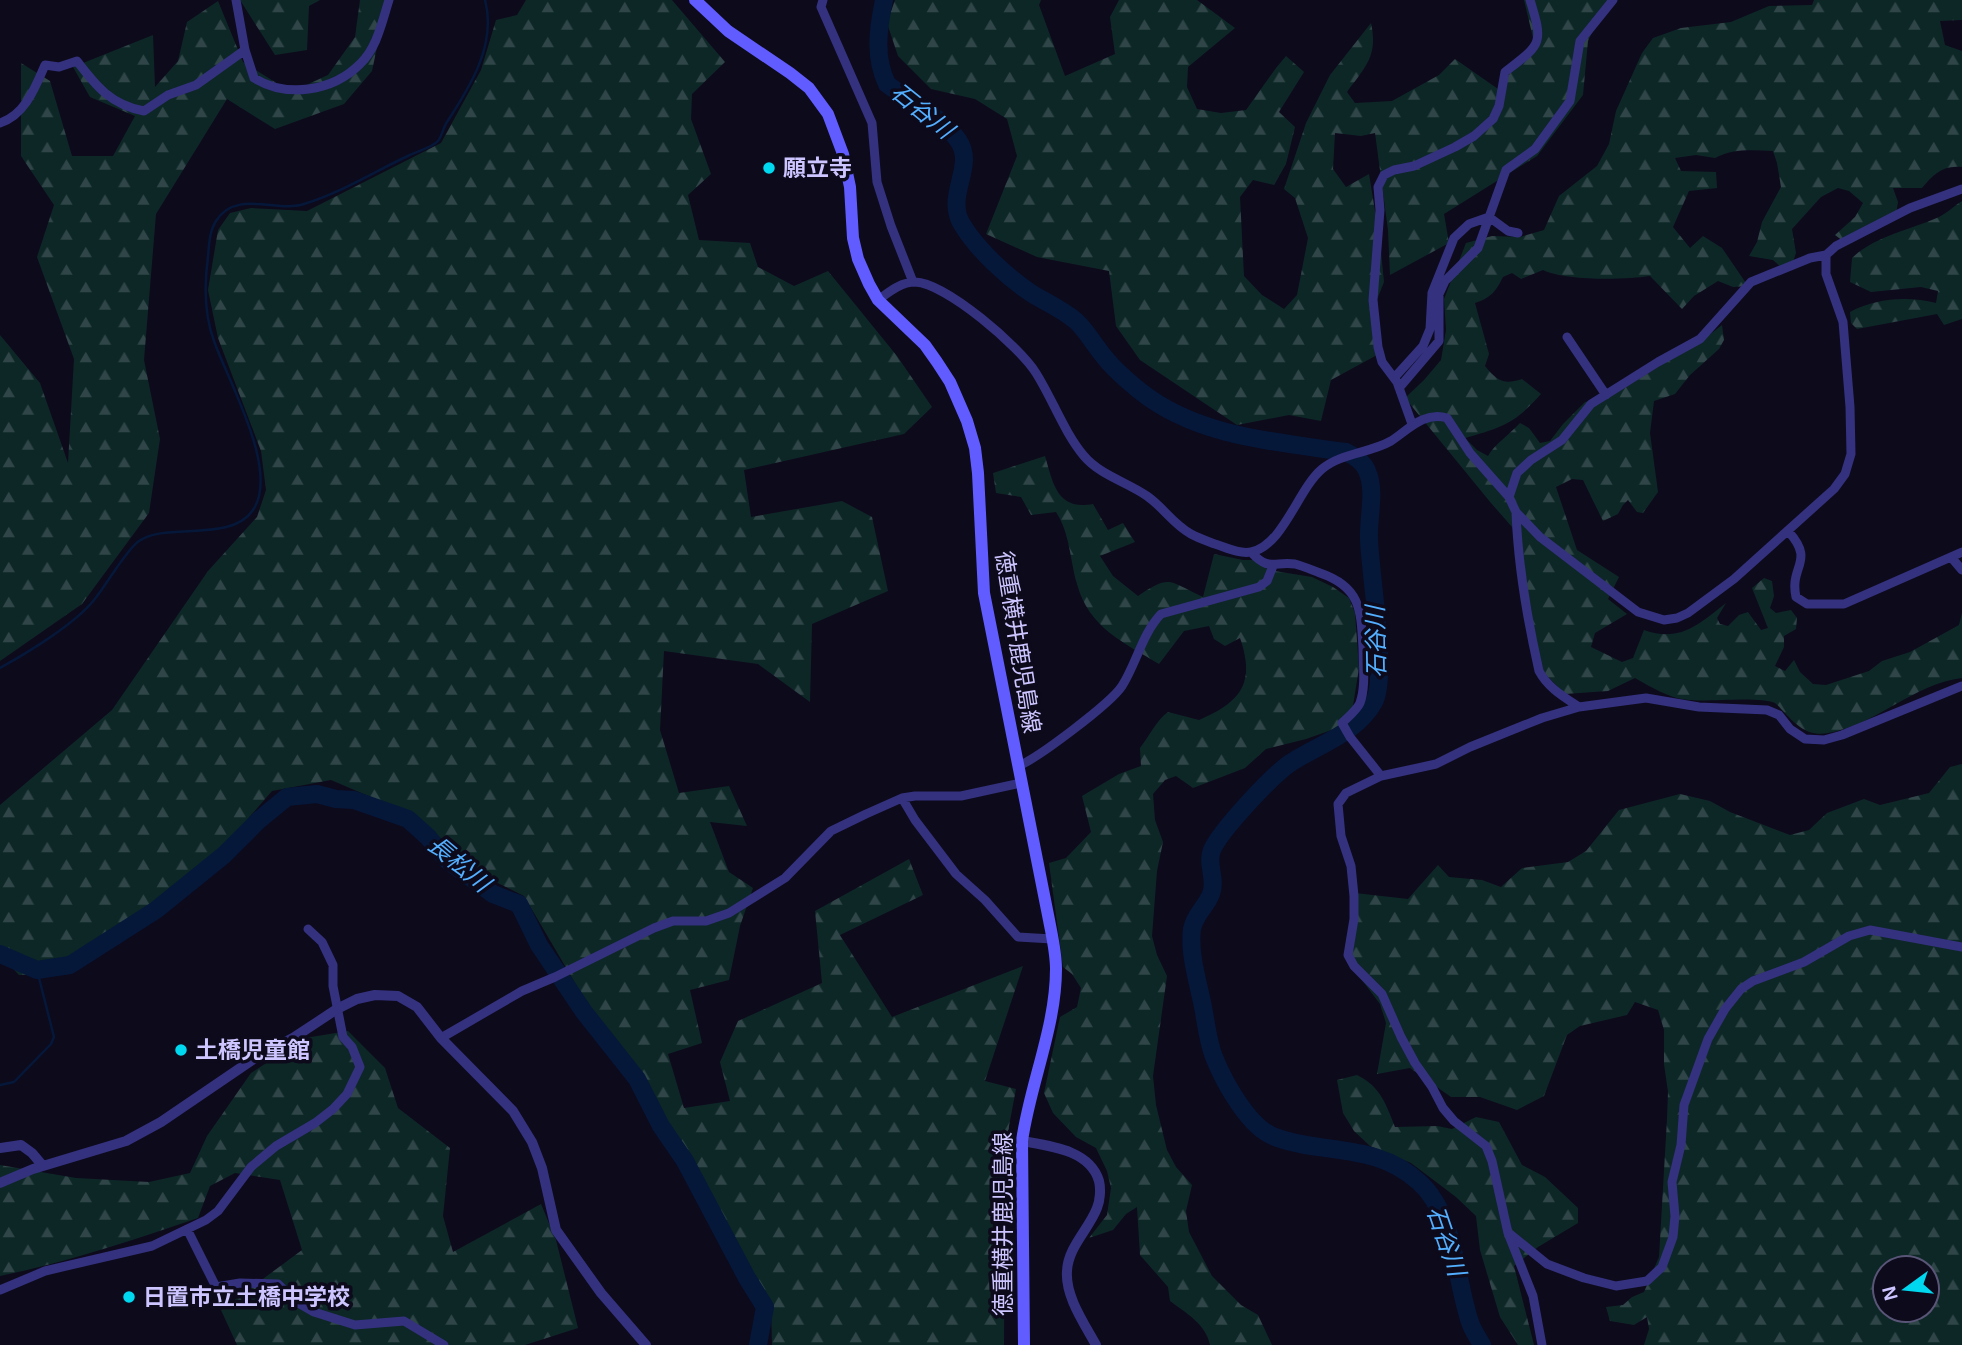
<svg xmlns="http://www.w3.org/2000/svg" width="1962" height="1345" viewBox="0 0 1962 1345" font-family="Arial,'Noto Sans JP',sans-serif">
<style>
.forest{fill:url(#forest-firs);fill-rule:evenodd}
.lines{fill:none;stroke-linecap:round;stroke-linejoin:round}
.stream{stroke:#05183a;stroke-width:2.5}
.river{stroke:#05183a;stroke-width:18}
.minor{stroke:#34317f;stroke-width:9}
.tertiary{stroke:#34317f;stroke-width:10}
.secondary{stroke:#605cff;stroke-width:12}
.poi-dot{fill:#00d8f0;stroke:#0d0a1c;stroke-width:2.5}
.labels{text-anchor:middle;stroke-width:7;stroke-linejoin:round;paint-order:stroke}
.poi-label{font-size:23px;font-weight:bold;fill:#ccc5ff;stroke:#0d0a1c;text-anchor:start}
.street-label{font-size:23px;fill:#ccc5ff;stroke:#0d0a1c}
.water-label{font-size:24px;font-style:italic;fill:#53afff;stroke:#0d0a1c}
</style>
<defs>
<pattern id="forest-firs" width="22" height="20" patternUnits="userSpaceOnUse" patternTransform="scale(1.75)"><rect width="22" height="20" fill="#0d2726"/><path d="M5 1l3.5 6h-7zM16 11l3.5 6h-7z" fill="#2f4547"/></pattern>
</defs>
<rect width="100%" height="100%" fill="#0d0a1c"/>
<!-- forest -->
<path class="forest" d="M240,0H320L309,6L307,50L275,55Z
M360,0H387L372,71L344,104L275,129L227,99L156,214L144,360L160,439L149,513L82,604L0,661V335L40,383L68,463L74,359L37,257L54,205L21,156V63L50,81L72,156H113L135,116L90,97L73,67L153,35L155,87L178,61L187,22L218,1L243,62L291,92L328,75L355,37Z
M526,0H672L725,62L692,94L691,119L711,174L688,195L699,240L750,243L758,267L794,286L828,271L897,356L932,407L904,434L744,470L751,517L842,501L872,517L888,591L812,624L810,702L758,664L664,651L660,730L679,793L729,786L747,826L710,822L729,872L753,888L740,926L729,980L690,990L702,1043L668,1054L684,1108L730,1101L720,1062L738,1021L822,983L815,911L909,859L923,895L840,935L892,1017L1023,966L985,1081L1016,1089L1009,1126L1005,1188L1004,1345H772L771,1305L663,1119L585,1000L524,896L457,863L413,815L331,780L272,791L198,876L63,974L19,975L0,955V805L112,710L208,571L257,517L266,490L261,451L218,338L208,290L218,230L230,213L251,208L307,211L441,143L481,70L496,20L517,15Z
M895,0H1041L1039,5L1065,76L1115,54L1110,17L1119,0H1197L1235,28L1188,67L1187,87L1197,109L1221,113L1246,110L1276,68L1286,56L1304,72L1279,112L1295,127L1286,164L1274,185L1253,180L1240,197L1244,276L1262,295L1284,309L1297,295L1308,238L1295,198L1284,189L1306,123L1330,75L1371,23C1378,56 1366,66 1347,92L1355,103L1392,101L1439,75L1455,59L1498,89L1534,42L1524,0H1608L1588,41L1583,95L1537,156L1444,214L1449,243L1390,275L1388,230L1375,133L1361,136L1335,133L1333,169L1346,187L1369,174L1380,242L1384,282L1376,302L1377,355L1331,380L1321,421L1289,415L1237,425L1140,360L1116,326L1109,271L1037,257L986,234L1017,156L1007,119L975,99L931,89L898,56L887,23Z
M1814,0H1962V20L1940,21L1945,45L1962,51V167C1942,165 1934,174 1922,188H1893L1898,202L1896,214L1843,241L1835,235L1855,217L1863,203L1849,191L1838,188L1821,197L1792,229L1796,253L1792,265L1784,270L1773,260L1749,256L1757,242L1762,222L1781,187L1777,163L1773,151C1753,150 1733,148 1715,158L1696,155L1675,158L1681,171L1716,172L1717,188L1689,191L1673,227L1690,248L1703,236L1722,248L1748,286L1733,287L1718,281L1694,296L1682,309L1650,276C1624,280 1566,281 1543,270L1521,279L1512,273L1503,277C1496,291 1491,298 1475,303L1489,354L1485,366C1497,381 1504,385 1522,379L1541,394C1514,424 1503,427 1465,438L1477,450L1488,456C1494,445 1511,433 1520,423L1529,428L1540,443L1550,441L1563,424L1585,402L1607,398L1704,339L1722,325L1724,340L1719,349L1690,375L1675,394L1654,401L1650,433L1658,492L1643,513L1637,512L1628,500L1623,505L1618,514L1603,521L1583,480L1572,479L1556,487L1577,550L1619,577L1608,599L1627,614L1595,633L1591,647L1622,662L1633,658L1644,630C1680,643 1699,624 1726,603L1717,618L1720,624L1728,626L1739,615L1748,612L1761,630L1768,628L1752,588L1764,578L1772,581L1774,596L1770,608L1776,613L1791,610L1797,618L1796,629L1784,636V647L1775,666L1785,671L1794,660L1800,672L1813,684L1826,685L1869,671L1882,661L1910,652L1959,625L1962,613V678C1913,684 1876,725 1828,733C1808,737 1796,725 1783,711C1780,708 1778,705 1775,703C1760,696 1709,702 1689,700C1668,698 1653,688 1635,678L1608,691L1565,694L1544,673L1532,647L1520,536L1491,503L1405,398L1424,380L1441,360L1446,330L1444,299L1466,243L1492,236L1520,237L1544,230L1559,196L1597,166L1609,144L1616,111L1642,53L1653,38L1681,28L1731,22L1769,6L1812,5Z
M1962,201V319L1944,325L1937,314L1857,329L1851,323L1850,312C1876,298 1908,296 1936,303L1938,291L1921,287L1871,292L1850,282L1852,258C1875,236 1910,230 1939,217C1947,213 1954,206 1962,201Z
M1045,456C1053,483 1057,511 1093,504L1108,530L1123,523L1135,542L1100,556L1113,576L1138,596C1171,574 1168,581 1203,597L1214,554L1243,560H1259L1268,570L1312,577L1333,587L1349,598L1355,613L1359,668L1352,712L1340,727L1306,739L1266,749L1245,768L1193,788L1176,776L1165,780L1153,794L1155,820L1163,842L1157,871L1152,936L1157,955L1167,976L1153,1076L1156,1105L1167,1150L1176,1167L1192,1185L1186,1211L1189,1232L1212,1276L1241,1305L1258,1315L1272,1345H1210C1206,1324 1186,1313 1170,1301L1168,1287L1140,1255L1137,1207L1126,1214L1113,1230L1089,1238L1107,1215L1111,1188L1107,1171L1096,1148L1076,1137L1053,1113L1044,1093L1060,1017L1077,1007L1081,988L1072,974L1063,967L1049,863L1066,858L1091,832L1082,796L1119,774L1141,766L1140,748C1150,735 1156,721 1168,712L1199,720C1240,702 1256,684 1240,638L1225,646L1214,639L1209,626L1184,631L1159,664C1123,642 1089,628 1077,584C1070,560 1070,533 1056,512L1031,515L1021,497L996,493L993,473Z
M1962,764V1345H1644L1649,1329L1647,1317L1634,1325L1610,1321L1606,1307L1623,1305L1632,1297L1644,1292L1659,1257L1667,1119L1668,1092L1664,1064V1030L1658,1010L1635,1002L1627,1015L1580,1026L1567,1035L1544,1096L1517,1110L1480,1097H1451L1410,1068L1377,1074L1386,1023L1380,1004L1358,975L1352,956L1355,893L1408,899L1438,865L1449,877L1482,880L1501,887L1522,868L1568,862L1586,851L1619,810L1680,794L1710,801L1730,812L1790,835L1809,830L1827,813L1864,799L1880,805L1929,793L1950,767ZM1885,1268H1927V1310H1885Z
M348,1031L385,1068L398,1108L450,1148L443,1216L453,1252L541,1204L556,1240L578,1328L525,1345H237L221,1310L302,1250L280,1180L235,1173L210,1186L198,1218C133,1240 68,1262 0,1276V1165L76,1178L149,1182L190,1173L207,1136L251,1073L305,1038Z
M1357,1075C1380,1086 1386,1104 1395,1127L1437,1126L1452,1129L1476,1117L1499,1122L1522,1165L1545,1177L1578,1208V1223L1538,1247L1514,1266L1534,1345H1518L1500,1317L1480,1250L1476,1216L1456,1197L1411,1163L1370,1146L1354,1131L1343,1113L1337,1080Z"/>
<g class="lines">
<!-- stream -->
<path class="stream" d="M0,668C27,653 75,624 94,600C106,586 125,551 139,541C166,522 231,543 253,510C280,471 228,381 214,341C204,314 204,286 208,257C209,246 209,232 216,221C236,189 277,213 304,204C341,193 375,171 410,155C418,151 433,147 438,141C442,136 443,128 447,122C470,87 497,44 485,0
M0,1085L14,1082L51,1044L54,1037L37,970"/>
<!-- river -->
<path class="river" d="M884,0C878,29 874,57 887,84C910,102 941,116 958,140C977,167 943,196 963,226C978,250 1007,277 1031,293C1045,302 1062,309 1076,321C1085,329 1091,340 1099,350C1110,366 1125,379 1140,391C1197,437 1277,442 1346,452C1354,456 1364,462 1367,471C1376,490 1368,518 1369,539C1370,574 1388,676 1374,702C1357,733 1320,744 1292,762C1274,773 1220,831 1212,850C1206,864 1217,879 1211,894C1206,907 1195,914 1192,929C1189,953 1197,978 1202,1002C1206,1020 1207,1039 1214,1057C1224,1082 1249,1128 1275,1137C1323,1155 1376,1142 1419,1182C1456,1215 1455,1281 1471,1325C1474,1332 1478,1338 1482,1345
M0,954L37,970L70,965L156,910L224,855L259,820L287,797L317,794L336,799L354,800L408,819L428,837L447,860L493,894L519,904L539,945L584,1012L637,1079L661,1126L685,1161L747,1278L765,1307L758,1345"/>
<!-- minor -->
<path class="minor" d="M236,0L245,50L254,78C286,98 332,92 360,64C377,48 382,22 389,0
M823,0L821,7L872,123L877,182L891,226L913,282
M0,123C25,115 35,88 45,65L59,67L77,61C96,86 111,105 144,111L168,95L196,85L245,50
M878,300C889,292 901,282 915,282C946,283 1020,347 1036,373C1053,400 1064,432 1084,456C1100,475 1127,482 1147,496C1163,507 1173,524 1191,534C1198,538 1207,541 1215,544C1227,548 1239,554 1251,552C1283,546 1298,489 1322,469C1341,453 1370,453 1391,441C1408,430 1424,411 1447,418L1470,453L1509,497L1516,512L1540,537L1638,612L1664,620L1677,618L1688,613L1734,579L1834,489L1845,474L1851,454L1850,407L1843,322L1826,274V255
M1567,337L1606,395
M1394,378L1423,346L1430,329L1432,293L1454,238L1469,224L1489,217L1508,231L1518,233
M1399,388L1439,341V294L1445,281L1478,248L1506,170L1535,149L1570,101L1580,41L1613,0
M1412,424L1397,382L1382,362L1378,347L1373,300L1380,210L1378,187L1384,175L1394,170L1414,166L1455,147L1474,136L1493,119L1499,106L1505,72C1541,44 1544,45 1530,0
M1509,497L1517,473L1531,460L1562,440L1591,404L1658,362L1700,339L1751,282L1810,258L1826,255L1836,246L1910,208L1962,189
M1516,512C1518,567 1527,618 1539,671C1548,688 1564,697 1579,707
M1788,531C1816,562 1789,565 1796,597L1807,604H1844L1962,552
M1251,552C1269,572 1274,561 1295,564C1303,566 1312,570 1320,573C1361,587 1361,610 1363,649C1363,666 1366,686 1360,703C1357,710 1348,717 1342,723L1350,737L1381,776
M1951,557L1962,570
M1018,766C1037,759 1111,703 1122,686C1137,662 1142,634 1161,614L1259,587L1267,581L1273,566
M902,798L915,820L956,874L985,900L1018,937L1052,939
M441,1038L522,991L555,977L654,928L673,921H706L729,913L785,878L831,831L866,814L902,798L915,796H961L1021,783
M187,1229L216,1287L240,1283L278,1284L295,1301L314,1312L355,1325L404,1321L444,1345
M1510,1234L1547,1264L1584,1278L1616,1286L1647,1281L1662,1267L1673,1237L1675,1216L1672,1182L1681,1145L1684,1105L1708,1039L1725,1009L1741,989L1753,981L1804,962L1849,936L1870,930L1962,947
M0,1290L45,1271L152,1246L206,1220L218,1211L251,1167L276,1146L315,1123L333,1109L347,1094L360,1067L352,1047L343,1037L333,986V965L322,942L308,929
M1542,1345L1533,1296L1508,1233L1492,1161L1486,1146L1454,1121L1443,1108L1432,1087L1415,1063L1401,1037L1382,994L1354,966L1348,955L1354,919V896L1351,866L1341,836L1338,804L1346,793L1381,776L1436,764L1470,747L1542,718L1579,707L1616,702L1646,698L1699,707L1767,710L1779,715L1790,729L1805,739L1824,740L1842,735L1962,686"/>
<!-- tertiary -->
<path class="tertiary" d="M1022,1141C1050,1146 1090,1150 1099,1181C1101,1189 1100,1201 1097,1208C1089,1229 1068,1247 1067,1271C1065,1296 1084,1323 1096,1345
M0,1148L21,1145L32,1153L43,1166
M0,1183L33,1169L126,1141L161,1122L258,1056L293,1038L337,1009L357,999L375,995L398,996L417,1007L441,1038L513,1111L532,1142L542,1168L556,1230L601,1293L646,1345"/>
<!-- secondary -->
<path class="secondary" d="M695,0L728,31L790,73L809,88L828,114L843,154L850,187L853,238L858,259L869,284L878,300L925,345L937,362L950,382L967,421L975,448L978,473L984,593L1049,920C1052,936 1056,953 1056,969C1056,1027 1030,1084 1022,1141L1024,1345"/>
</g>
<!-- markers -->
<g class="poi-dot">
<circle cx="769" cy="168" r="7"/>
<circle cx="181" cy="1050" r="7"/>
<circle cx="129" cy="1297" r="7"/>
</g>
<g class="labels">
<!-- poi labels -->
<g class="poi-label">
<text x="783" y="176">願立寺</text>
<text x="195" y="1058">土橋児童館</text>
<text x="143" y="1305">日置市立土橋中学校</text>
</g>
<!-- street labels -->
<g class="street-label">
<text transform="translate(1018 642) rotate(81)" y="8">徳重横井鹿児島線</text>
<text transform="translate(1003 1224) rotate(-90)" y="8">徳重横井鹿児島線</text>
</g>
<!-- water labels -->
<g class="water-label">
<text transform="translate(922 111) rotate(39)" y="8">石谷川</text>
<text transform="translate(1376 642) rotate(-91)" y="8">石谷川</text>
<text transform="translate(459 864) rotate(40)" y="8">長松川</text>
<text transform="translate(1446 1241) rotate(71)" y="8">石谷川</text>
</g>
</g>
<!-- north arrow -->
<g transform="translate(1906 1289) rotate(255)"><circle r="33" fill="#0d0a1c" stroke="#595577" stroke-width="2"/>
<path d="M0-5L12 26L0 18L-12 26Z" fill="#00d8f0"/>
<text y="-10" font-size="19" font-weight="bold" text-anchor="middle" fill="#ccc5ff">N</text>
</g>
</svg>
